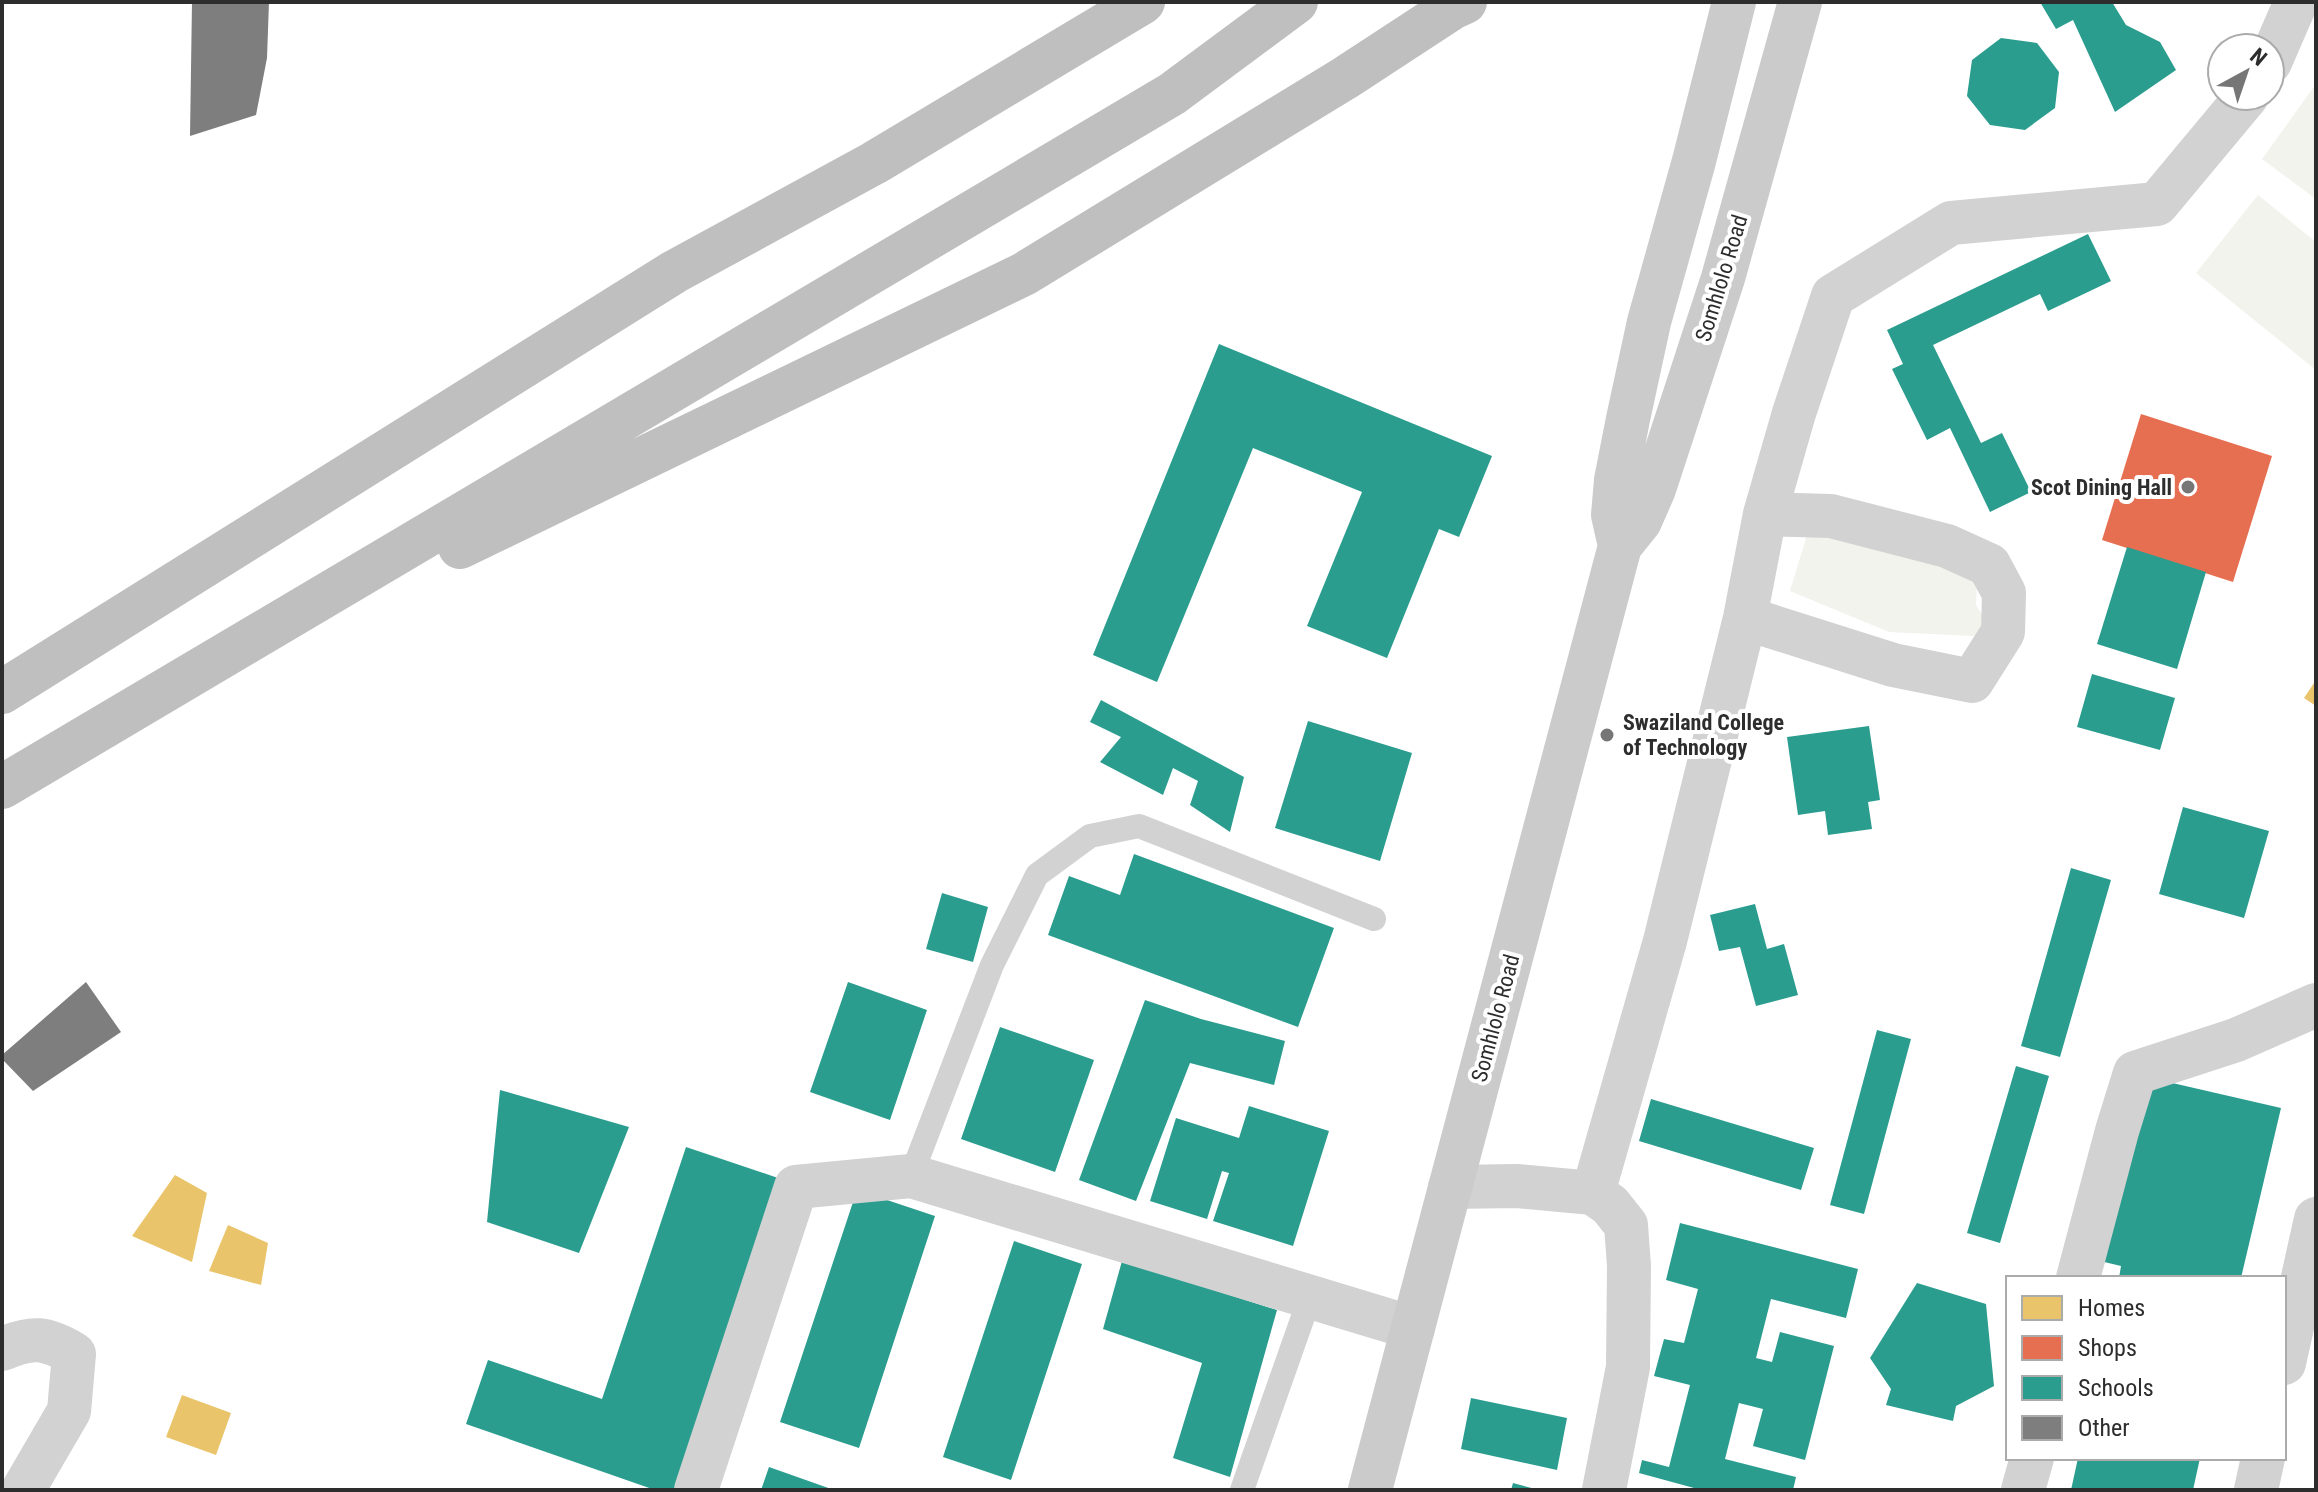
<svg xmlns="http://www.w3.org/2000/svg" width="2318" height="1492" viewBox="0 0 2318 1492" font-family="'Roboto Condensed',sans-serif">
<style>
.grass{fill:#f1f3ec}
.homes{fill:#e9c46a}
.shops{fill:#e76f51}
.schools{fill:#2a9d8f}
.building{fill:#7e7e7e}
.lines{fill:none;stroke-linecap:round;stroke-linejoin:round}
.lane{stroke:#d2d2d2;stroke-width:24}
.street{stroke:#d2d2d2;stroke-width:44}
.secondary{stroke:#cbcbcb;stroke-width:44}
.highway{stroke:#bfbfbf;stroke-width:44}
.poi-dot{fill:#767676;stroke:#fff;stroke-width:3}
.labels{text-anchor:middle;stroke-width:8;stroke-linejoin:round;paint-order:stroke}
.street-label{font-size:22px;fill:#2d2d2d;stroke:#fff}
.poi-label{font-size:22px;font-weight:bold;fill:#2d2d2d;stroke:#fff;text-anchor:end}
</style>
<rect width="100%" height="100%" fill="#fff"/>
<!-- grass -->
<path class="grass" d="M2316,84V199L2262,159Z
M2258,195L2316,242V370L2196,273Z
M1810,525L1959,568L1977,582L1976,605L1986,621L1974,636L1889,632L1790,591Z"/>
<!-- homes -->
<path class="homes" d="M2316,680V706L2304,698Z
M175,1175L207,1193L192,1262L132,1236Z
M228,1225L268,1243L261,1285L209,1271Z
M182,1395L231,1413L216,1455L166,1437Z"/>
<!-- shops -->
<path class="shops" d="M2141,414L2272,456L2233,582L2102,540Z"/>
<!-- schools -->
<path class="schools" d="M2040,2H2112L2126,25L2160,42L2176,70L2115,112L2073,20L2056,29Z
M2001,38L2037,43L2059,72L2055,108L2025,130L1990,125L1967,96L1972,60Z
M2088,234L2111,281L2048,311L2040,294L1933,345L1981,443L2002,433L2031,492L1990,512L1950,428L1927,440L1892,369L1903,364L1887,330Z
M1219,344L1492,456L1459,537L1439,529L1387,658L1307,626L1362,492L1253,448L1157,682L1093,655Z
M2127,547L2206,572L2177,669L2097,644Z
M2092,674L2175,698L2160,750L2077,727Z
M1101,700L1244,777L1230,832L1190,805L1198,781L1173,768L1163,795L1100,762L1121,737L1090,722Z
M1308,721L1412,753L1380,861L1275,828Z
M1869,726L1880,800L1868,802L1872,829L1828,835L1825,811L1798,815L1787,737Z
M2183,807L2269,831L2244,918L2159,894Z
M1134,854L1334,928L1298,1027L1048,935L1069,876L1120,895Z
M2071,868L2111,880L2060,1057L2021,1046Z
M942,893L988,907L973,962L926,949Z
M1755,904L1767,949L1784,944L1798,995L1756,1006L1740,947L1719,951L1710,915Z
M848,982L927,1010L890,1120L810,1092Z
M1145,1000L1201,1019L1285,1041L1274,1085L1190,1063L1136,1201L1079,1180Z
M1000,1027L1094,1060L1055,1172L961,1139Z
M1877,1030L1911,1039L1864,1214L1830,1205Z
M2016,1066L2049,1076L2000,1243L1967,1233Z
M2142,1076L2281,1108L2241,1278H2119L2121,1266L2100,1261Z
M500,1090L629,1127L579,1253L487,1222Z
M1651,1099L1814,1148L1801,1190L1639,1141Z
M1249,1106L1329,1131L1293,1246L1213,1221L1229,1173L1222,1171L1207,1219L1150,1201L1176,1118L1239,1138Z
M686,1147L781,1179L675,1490H655L466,1424L488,1360L602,1399Z
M857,1190L935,1216L859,1448L780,1422Z
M1680,1223L1858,1269L1846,1318L1771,1299L1756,1358L1772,1362L1780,1332L1834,1346L1805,1460L1753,1446L1763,1409L1739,1403L1725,1459L1796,1477L1793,1490H1693L1694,1488L1639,1473L1642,1460L1669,1467L1690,1385L1654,1376L1664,1339L1684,1343L1698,1289L1666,1280Z
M1014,1241L1082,1264L1011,1480L943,1457Z
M1122,1261L1277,1310L1230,1477L1173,1458L1202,1363L1103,1329Z
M1917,1283L1986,1304L1994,1386L1956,1406L1953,1421L1886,1405L1891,1389L1870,1358Z
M1471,1398L1567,1418L1557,1470L1461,1449Z
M2078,1458H2200L2193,1490H2071Z
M769,1467L834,1490H761Z
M1513,1483L1535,1489V1490H1511Z"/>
<!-- building -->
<path class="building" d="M192,2H269L267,58L256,115L190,136Z
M86,982L121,1032L33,1091L2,1059V1055Z"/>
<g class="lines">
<!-- lane -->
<path class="lane" d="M911,1176L992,965L1037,875L1090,836L1139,826L1374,919
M1242,1490L1310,1297"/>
<!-- street -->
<path class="street" d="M2270,62L2296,2
M1745,618L1893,665L1972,681L2003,632L2004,593L1989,565L1947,546L1831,516L1765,514
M1450,1187L1517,1186L1593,1193L1610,1205L1626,1225L1629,1266L1628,1367L1604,1490
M1593,1193L1665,941L1745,618L1765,514L1794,413L1833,296L1951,223L2157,204L2247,96
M2078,1278L2117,1131L2135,1073L2236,1040L2316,1005
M2,1349C32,1336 46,1337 74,1354L69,1411L23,1490
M2284,1363L2316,1219
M696,1490L796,1187L911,1176L1413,1328
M2023,1490L2032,1458
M2256,1490L2263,1458"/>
<!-- secondary -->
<path class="secondary" d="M1620,546L1613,515L1616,480L1628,419L1649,322L1694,161L1734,2
M1370,1490L1620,546L1640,521L1654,489L1723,278L1800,2"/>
<!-- highway -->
<path class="highway" d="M460,547L1024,274L1345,78L1452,8L1465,2
M2,692L674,272L874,163L1143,2
M2,787L1172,94L1296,2"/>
</g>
<!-- markers -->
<g class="poi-dot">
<circle cx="2188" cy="487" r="8"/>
<circle cx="1607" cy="735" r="8"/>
</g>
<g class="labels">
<!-- street labels -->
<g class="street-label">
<text transform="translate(1721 278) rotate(-73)" y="8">Somhlolo Road</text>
<text transform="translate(1495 1018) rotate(-75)" y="8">Somhlolo Road</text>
</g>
<!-- poi labels -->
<g class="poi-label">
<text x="2172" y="495">Scot Dining Hall</text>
<text x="1623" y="730" text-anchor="start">Swaziland College<tspan x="1623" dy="25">of Technology</tspan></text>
</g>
</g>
<!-- border -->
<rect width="2318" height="1492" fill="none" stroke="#2d2d2d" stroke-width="8"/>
<!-- legend -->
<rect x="2006" y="1276" width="280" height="184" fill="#ffffff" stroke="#ababab" stroke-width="2"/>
<rect x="2022" y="1296" width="40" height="24" fill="#e9c46a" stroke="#ababab" stroke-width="2"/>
<text x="2078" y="1316" font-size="24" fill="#2d2d2d">Homes</text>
<rect x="2022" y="1336" width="40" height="24" fill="#e76f51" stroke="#ababab" stroke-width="2"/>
<text x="2078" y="1356" font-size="24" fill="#2d2d2d">Shops</text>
<rect x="2022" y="1376" width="40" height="24" fill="#2a9d8f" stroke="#ababab" stroke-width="2"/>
<text x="2078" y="1396" font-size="24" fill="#2d2d2d">Schools</text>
<rect x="2022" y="1416" width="40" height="24" fill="#7e7e7e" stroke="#ababab" stroke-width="2"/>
<text x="2078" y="1436" font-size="24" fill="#2d2d2d">Other</text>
<!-- north arrow -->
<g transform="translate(2246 72) rotate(40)"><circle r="38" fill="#ffffff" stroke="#ababab" stroke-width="2"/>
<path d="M0-6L14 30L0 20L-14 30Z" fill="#767676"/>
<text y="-12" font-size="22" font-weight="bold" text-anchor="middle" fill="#2d2d2d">N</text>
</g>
</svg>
